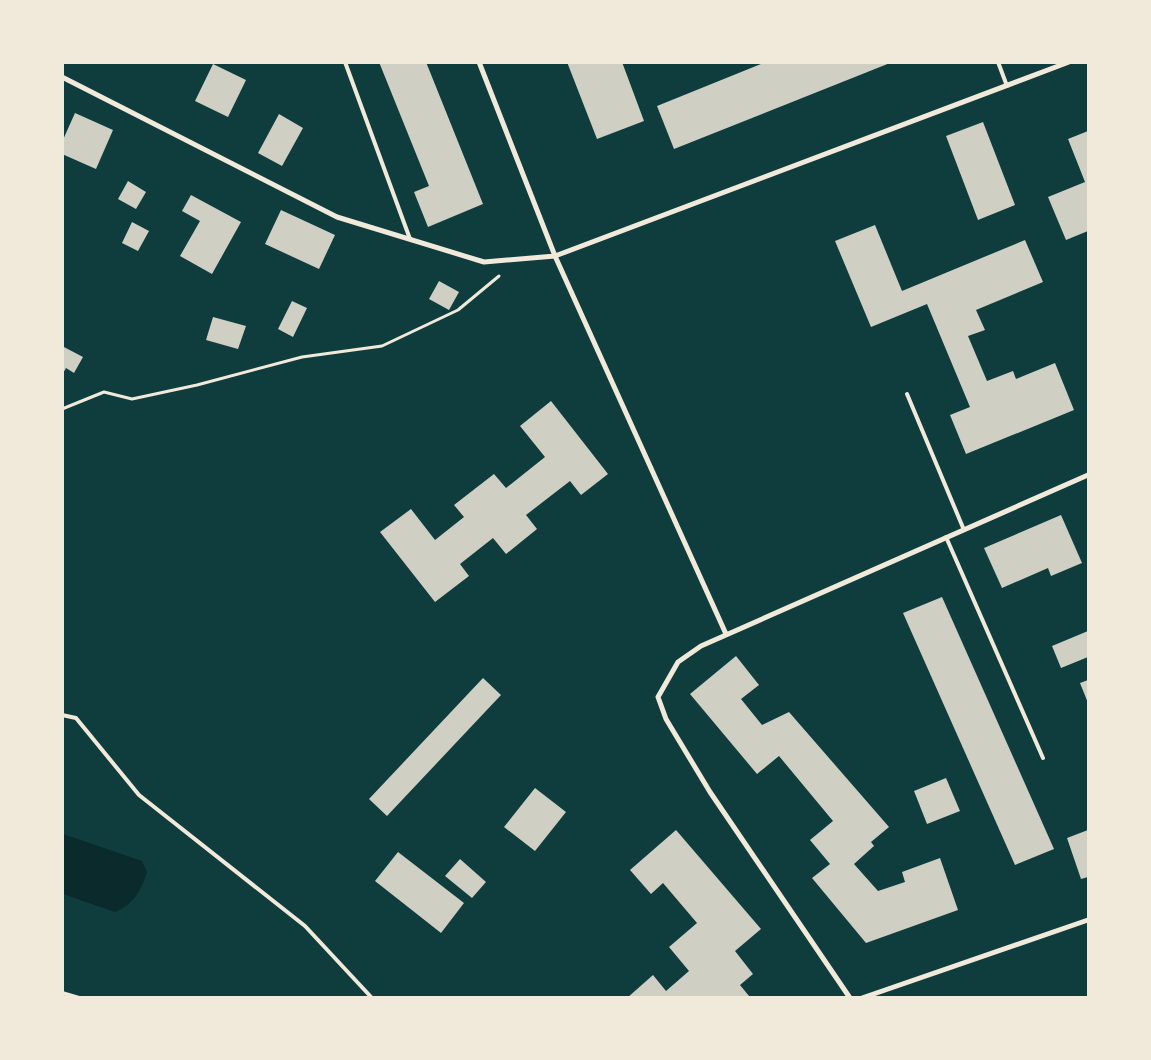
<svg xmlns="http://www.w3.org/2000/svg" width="1151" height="1060" viewBox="0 0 1151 1060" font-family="Commissioner,sans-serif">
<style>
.water{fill:#0a2a2b}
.building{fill:#cfcfc3}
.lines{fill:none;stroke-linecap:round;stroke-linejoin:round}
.path{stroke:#f1e9da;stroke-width:3}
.service{stroke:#f1e9da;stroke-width:4}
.minor{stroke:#f1e9da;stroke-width:5}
</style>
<rect width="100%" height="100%" fill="#0f3d3e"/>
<!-- water -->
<path class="water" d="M63,834L142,861L147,872C141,891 134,904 115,912L63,894Z"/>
<!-- building -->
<path class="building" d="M379,62H426L483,204L428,227L414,192L429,186Z
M567,62H622L644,121L597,139Z
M766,62L890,63L674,149L657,106Z
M213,64L246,80L228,117L195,101Z
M75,113L113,130L96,169L62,154V142Z
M279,114L303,128L282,166L258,153Z
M983,122L1015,205L978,220L946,136Z
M1088,131V231L1066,240L1048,197L1085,182L1068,139Z
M128,181L146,192L136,209L118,199Z
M191,195L241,222L212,274L180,256L200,221L182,211Z
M281,210L335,235L319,269L265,244Z
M132,222L149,231L138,251L122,243Z
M875,225L902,291L1025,240L1043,282L976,310L985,330L968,336L987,381L1013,371L1016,379L1055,363L1074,410L966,454L950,415L970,407L927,304L871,327L835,241Z
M439,281L459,292L449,310L429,299Z
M292,301L307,308L293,337L278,329Z
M213,317L246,326L238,349L206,340Z
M62,346L83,357L74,373L66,368L62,375Z
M551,401L608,474L581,495L570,481L526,515L537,529L506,554L493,538L460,564L469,576L435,602L380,532L411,509L435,540L464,517L454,505L494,474L506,488L545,457L520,426Z
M1061,515L1082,563L1051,576L1048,568L1002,588L984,548Z
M942,597L1054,849L1015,865L903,613Z
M1088,631V657L1061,668L1052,646Z
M736,656L759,685L741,699L762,725L789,712L889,827L871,842L874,846L854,864L878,891L905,882L902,872L940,858L958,910L866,943L812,878L830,864L810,840L833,821L779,756L757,774L690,694Z
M483,678L501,695L387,816L369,799Z
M1088,680V703L1080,683Z
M946,778L960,811L927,824L914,791Z
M535,788L566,812L535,851L504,827Z
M676,830L761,929L735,951L753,974L740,985L749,996L747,998H627L653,975L666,991L689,971L669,947L697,923L663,883L651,894L630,870Z
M1088,830V877L1081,879L1067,838Z
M398,852L464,903L441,933L375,881Z
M460,859L486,882L472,898L445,876Z"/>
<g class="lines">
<!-- path -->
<path class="path" d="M62,409L104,392L132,399L197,385L302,357L382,346L458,310L499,276"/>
<!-- service -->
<path class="service" d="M345,62L410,239
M998,62L1007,86
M907,394L964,530
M946,537L1043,758
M62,715L76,718L139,795L305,926L372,998
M62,993L79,998
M318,998H330"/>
<!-- minor -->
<path class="minor" d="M479,62L555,256L726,634
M62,77L337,217L484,262L555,256L1069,62
M850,998L710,792L666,719L658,697L678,662L701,646L1088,475
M862,998L1088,920"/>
</g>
<!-- border -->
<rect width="1151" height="1060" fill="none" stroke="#f1e9da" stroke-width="128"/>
</svg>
